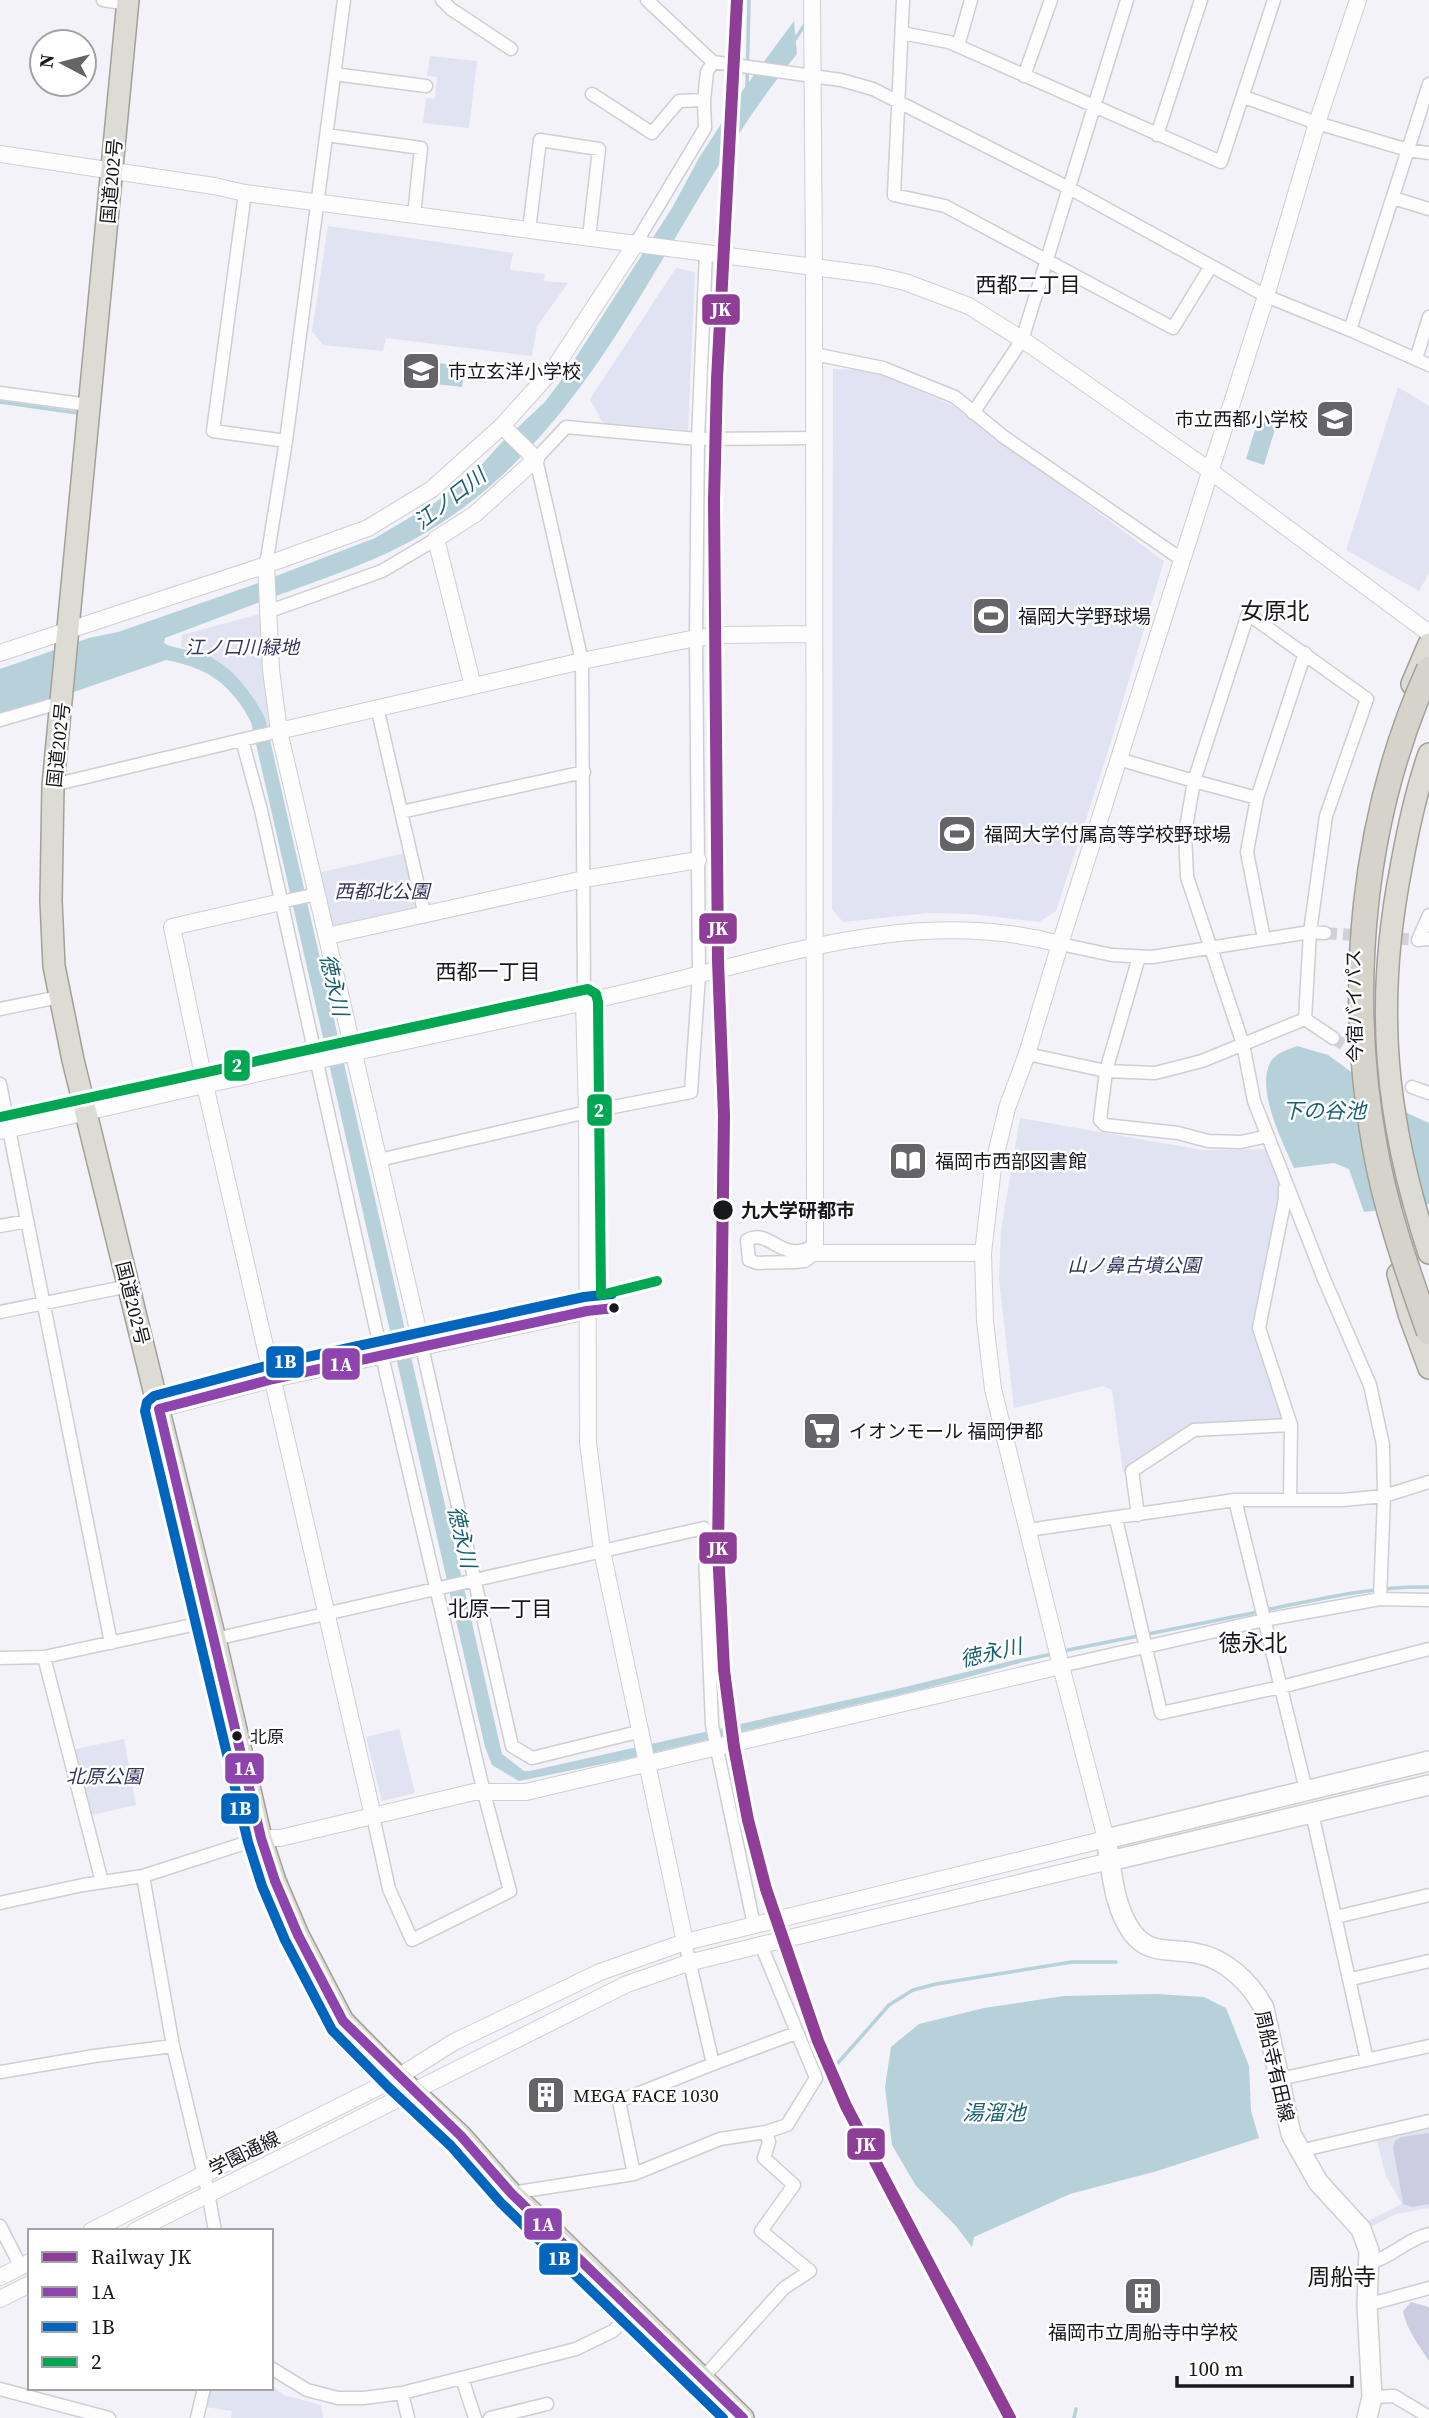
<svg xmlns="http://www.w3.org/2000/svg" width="1429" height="2418" viewBox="0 0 1429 2418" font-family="'Source Serif 4','Noto Sans JP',serif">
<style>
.green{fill:#e1e2f2}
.forest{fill:#cccde0}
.water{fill:#b6d1d9}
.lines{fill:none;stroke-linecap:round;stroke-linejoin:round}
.stream{stroke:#b6d1d9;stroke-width:3.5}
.minor-tunnel{stroke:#d1d1d7;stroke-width:12;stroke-dasharray:12 6;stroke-linecap:butt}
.minor-casing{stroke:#ceced3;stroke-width:15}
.tertiary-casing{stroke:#ceced3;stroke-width:18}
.secondary-casing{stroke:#ceced3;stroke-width:22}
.trunk-casing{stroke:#a3a099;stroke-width:24}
.minor{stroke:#fdfdfe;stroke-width:12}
.tertiary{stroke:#fdfdfe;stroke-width:16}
.secondary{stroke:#fdfdfe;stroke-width:19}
.trunk{stroke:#dddcd4;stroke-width:21}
.motorway-bridge-casing{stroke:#a3a099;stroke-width:27;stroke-linecap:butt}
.motorway-bridge{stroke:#d5d3ca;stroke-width:24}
.bus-1-casing{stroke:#fff;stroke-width:16}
.bus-2-casing{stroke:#fff;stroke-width:16}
.bus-3-casing{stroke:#fff;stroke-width:16}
.bus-1{stroke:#8e44ad;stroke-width:10}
.bus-2{stroke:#0065bd;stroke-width:10}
.bus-3{stroke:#00a651;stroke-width:10}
.rail-1-casing{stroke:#fff;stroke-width:18}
.rail-1{stroke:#8f3e97;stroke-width:12}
.stop-dot{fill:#17181c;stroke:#fff;stroke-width:2.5}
.labels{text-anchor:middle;stroke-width:5;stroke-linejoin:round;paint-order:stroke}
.bus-label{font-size:17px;fill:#17181c;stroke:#fff;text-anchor:start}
.street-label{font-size:19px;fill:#17181c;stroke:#fff}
.poi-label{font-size:19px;fill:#17181c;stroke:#fff;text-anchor:start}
.park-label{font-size:19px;font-style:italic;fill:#34345e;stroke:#fff}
.stop-label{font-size:19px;font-weight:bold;fill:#17181c;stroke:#fff;text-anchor:start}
.neighbourhood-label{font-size:21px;fill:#17181c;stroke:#fff}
.water-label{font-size:21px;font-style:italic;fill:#196171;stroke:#fff}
.quarter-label{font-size:23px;fill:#17181c;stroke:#fff}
.line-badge{stroke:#fff;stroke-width:2.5}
.badge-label{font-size:19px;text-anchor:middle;font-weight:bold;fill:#fff}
</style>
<rect width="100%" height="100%" fill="#f2f2f8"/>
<!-- green -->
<path class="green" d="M430,56L477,61L469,128L423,123L426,98L435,99L437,77L427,76Z
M328,226L513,253L510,270L545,274L543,281L568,283L537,326L532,356L386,338L383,351L323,345L312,331Z
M676,268L695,272L688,430L605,423L601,420L590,399Z
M833,369L869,370L954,406L1164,561L1106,758L1056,911L1039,922L972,914L929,913L843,922L832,909Z
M1398,387L1429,406V573L1419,591L1346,550Z
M267,612L279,731L268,734C264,723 262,711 256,702C241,674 212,654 181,647L182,635Z
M410,852L425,916L327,936L313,874Z
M1020,1118L1202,1150L1268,1149L1284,1186L1253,1335L1286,1414L1279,1420L1189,1426L1123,1473L1112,1390L1103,1386L1014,1408L999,1280L1001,1230Z
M399,1729L415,1793L382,1801L366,1737Z
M124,1739L136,1805L88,1816L71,1750Z
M1429,2125V2208L1396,2214L1366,2229L1362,2224L1402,2204L1386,2176L1376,2138Z
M271,2385L284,2395L321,2405L323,2418H231L232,2411L206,2407L210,2388H271Z"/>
<!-- forest -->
<path class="forest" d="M1429,2133V2204L1412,2207L1403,2204L1402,2197L1393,2148L1395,2141L1402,2137Z
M1411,2302L1429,2307V2361C1419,2345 1406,2329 1403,2311Z"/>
<!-- water -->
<path class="water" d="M794,21L797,54C671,206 611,414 438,525C390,556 337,574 284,593C244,608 205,623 165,638L164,643C174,649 189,649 201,653C230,663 252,692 265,718L502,1754L524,1771H530L901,1688L1019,1659L1020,1663L932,1687L622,1760L519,1781L492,1765L485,1747L251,722C231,684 208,668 166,660L48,701L0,713V669L89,638L118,632L250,586L375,538L436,502L477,470L502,442L545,402L560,382L672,208L699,158L743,90Z
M421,361L465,366L462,387L419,382Z
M1258,420L1276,426L1264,465L1246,459Z
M1297,1046L1328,1055L1409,1114L1429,1123V1204L1364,1212L1349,1169L1334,1163L1294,1168C1283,1143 1256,1090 1270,1063C1275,1053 1287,1050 1297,1046Z
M1156,1994L1204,1997L1226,2008L1249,2066L1251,2111L1259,2138L1157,2171L1070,2194L974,2237L972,2247L956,2226L916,2186L892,2145L885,2087L891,2047L919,2024L984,2008L1064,1996Z"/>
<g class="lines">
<!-- stream -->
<path class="stream" d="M794,41L807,21
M747,86L749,0
M0,402L77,413
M1265,1610C1320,1599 1373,1586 1429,1587
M1063,1651L1258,1612
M1015,1662L1052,1654
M838,2063L889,2005L913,1990L936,1984L1072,1962H1116
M1074,2418L1076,2409"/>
<!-- minor-tunnel -->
<path class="minor-tunnel" d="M1325,933L1418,940
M1333,1038L1364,1057"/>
<defs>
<path id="minor" d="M103,0L128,4
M442,0L451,9L511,49
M903,0L894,195L945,206L1173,328L1211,266
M902,33L949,42L1221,162L1274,0
M958,46L971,0
M713,62L841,80L873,89L1069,188L1266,296L1350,330L1429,365
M334,74L426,86
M1024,76L1051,0
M592,94L652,133L679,101L704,100
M1244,97L1317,123L1408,150L1429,153
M326,135L421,148L414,215
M1157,135L1201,0
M245,193L213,431L286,441
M1393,198L1429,209
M529,230L540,140L599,149L589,237
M636,243L705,128L704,100L707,72L713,62L647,0
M1350,330L1429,84
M814,354L883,368L955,397L1004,437L1181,559
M1416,359L1429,317
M0,393L89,405
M973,413L1022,340L1127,0
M266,565L286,441L344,0
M267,612L382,571L436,539
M377,707L425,916
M0,720L52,705L62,707
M242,740L261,810L382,1356L484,1793L510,1891L412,1940L389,1889L373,1816
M1118,759L1194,781L1185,833L1187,877L1243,1044L1254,1101L1324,1279L1370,1385L1383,1445L1384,1496L1429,1482
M53,785L279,731
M1257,798L1194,781L1248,614L1367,699L1326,816L1310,932L1305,1019
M401,812L584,772
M281,902L317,894
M1429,915L1418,940L1429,939
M1264,939L1247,852L1257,798L1305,653
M1060,944L1112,955L1152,957L1310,932L1325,933
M584,1002L582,661L536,459L566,427L698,439L814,438
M0,1009L59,997
M1305,1019L1333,1038
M1027,1054L1106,1071L1139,957
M0,1084L111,1643
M1412,1087L1429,1093
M1268,1136L1241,1142L1208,1141L1178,1133L1105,1125L1100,1120L1106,1071L1155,1073L1202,1061L1305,1019
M379,1160L587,1112L691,1092L699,975L696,638L698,439L706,252
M0,1226L27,1221
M815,1245C781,1266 771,1227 747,1240L749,1260L757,1263L795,1262L805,1261L815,1253
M0,1312L129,1286
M422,1347L512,1746L532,1758L642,1731
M1235,1500L1306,1790
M1290,1500L1291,1425
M1138,1515L1132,1471L1194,1430L1291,1425L1259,1328L1285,1199V1188
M1116,1519L1161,1713L1281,1687L1429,1649
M1028,1530L1235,1500H1343L1384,1496L1380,1599
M215,1639L704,1528L712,1725L754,1925
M44,1657L102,1882
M0,1658L44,1657L211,1621
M1061,1666L1264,1620L1380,1599L1429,1600
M1312,1813L1367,2060
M0,1903L83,1885L143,1876
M1336,1917L1429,1895
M1351,1979L1429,1961
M713,2064L796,2033
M0,2072L94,2056L173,2046
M1280,2079L1429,2046
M1299,2151L1429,2121
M634,2174L720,2139L766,2132L787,2125L816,2078L761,1945
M511,2193L634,2174L619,2101L713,2064L685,1942
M0,2226L21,2267
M215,2231L208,2192L173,2046L143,1876L261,1838
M1370,2263C1392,2257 1407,2239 1429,2234
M1367,2305L1429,2288
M271,2368L307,2390L338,2398H364L402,2393L576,2349L613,2331L633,2311
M462,2378L475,2418
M702,2379L784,2288L810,2271L761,2231L794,2185L764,2158L769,2142L766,2132
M0,2389L109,2418
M402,2393L408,2418
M1372,2397L1394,2396L1429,2417
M197,2418L204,2388
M490,2418L547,2404"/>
<path id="tertiary" d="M812,0L814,267L815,1253H983
M0,154L214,186L245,193L814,267L875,275L905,282L969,306L1029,344L1209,470L1429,633
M266,565L271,670L279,731L422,1347
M0,653L266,565L368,528L432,489L502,426L555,367L636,243
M473,686L436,539L475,514L536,459L502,426
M279,731L582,661L696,638L726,635L814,634
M281,902L172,927L205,1085L373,1816
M327,936L584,879L698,860
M584,1002L587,1112L588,1443L602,1551L685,1942
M0,1131C73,1116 145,1098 218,1082C340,1055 463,1029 585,1002C624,993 663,984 701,974C819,944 938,911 1060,944
M159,1409L273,1379L587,1311
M261,1838H280L474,1792H526L1061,1666
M91,2231L398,2077L454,2042L600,1972L685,1942L1106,1839L1061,1666L993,1389L985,1321L983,1253L993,1167L1007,1108L1027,1054L1060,944L1266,296L1317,123L1358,0
M135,2231L627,1984L688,1963L761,1945L1110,1861
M0,2277L30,2262
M0,2299L30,2284"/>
<path id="secondary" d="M1110,1861L1429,1785
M1367,2418L1372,2397L1367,2305L1369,2251L1361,2229L1318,2182L1291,2134L1264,2008C1250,1982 1225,1958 1195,1953C1170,1948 1148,1955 1132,1932C1113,1906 1112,1870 1106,1839L1429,1761"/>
<path id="trunk" d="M128,0L53,785L51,901L54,966L73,1060L215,1639L261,1838L275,1881L298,1935L343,2021L398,2077L461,2136L511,2193L555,2234L743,2418
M1412,684L1429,644
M1429,754C1416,791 1408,829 1401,868C1374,1006 1385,1119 1429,1253
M1398,1274L1409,1314L1429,1368"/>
</defs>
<!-- minor casing -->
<use href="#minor" class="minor-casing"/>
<!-- tertiary casing -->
<use href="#tertiary" class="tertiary-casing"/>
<!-- secondary casing -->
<use href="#secondary" class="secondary-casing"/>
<!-- trunk casing -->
<use href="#trunk" class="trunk-casing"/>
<!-- minor -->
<use href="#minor" class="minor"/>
<!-- tertiary -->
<use href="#tertiary" class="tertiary"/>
<!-- secondary -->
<use href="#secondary" class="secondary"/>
<!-- trunk -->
<use href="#trunk" class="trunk"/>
<defs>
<path id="motorway-bridge" d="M1429,669C1362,817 1346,989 1375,1148C1386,1211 1408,1272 1429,1332"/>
</defs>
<!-- motorway-bridge casing -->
<use href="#motorway-bridge" class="motorway-bridge-casing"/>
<!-- motorway-bridge -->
<use href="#motorway-bridge" class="motorway-bridge"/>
<defs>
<path id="bus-1" d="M614,1308L587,1311L273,1379L159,1409L261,1838L275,1881L298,1935L343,2021L461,2136L511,2193L743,2418"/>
<path id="bus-2" d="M612,1294L584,1297L270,1365L154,1396L147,1402L145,1411L248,1842L262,1886L285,1940L332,2030L388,2087L451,2146L501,2203L723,2418"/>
<path id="bus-3" d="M0,1117L588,989L596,994L598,1002L601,1295L657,1281"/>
</defs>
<!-- bus-1 casing -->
<use href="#bus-1" class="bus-1-casing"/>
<!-- bus-2 casing -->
<use href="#bus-2" class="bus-2-casing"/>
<!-- bus-3 casing -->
<use href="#bus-3" class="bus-3-casing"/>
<!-- bus-1 -->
<use href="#bus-1" class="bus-1"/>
<!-- bus-2 -->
<use href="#bus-2" class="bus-2"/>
<!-- bus-3 -->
<use href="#bus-3" class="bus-3"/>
<defs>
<path id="rail-1" d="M737,0L717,379L714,501L718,961L724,1116L718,1550L724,1670L734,1747L748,1820L766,1889L818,2041L846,2106L1010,2418"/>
</defs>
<!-- rail-1 casing -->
<use href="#rail-1" class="rail-1-casing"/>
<!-- rail-1 -->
<use href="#rail-1" class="rail-1"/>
</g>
<!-- icons -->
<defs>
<symbol id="school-square" viewBox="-11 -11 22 22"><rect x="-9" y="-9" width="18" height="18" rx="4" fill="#646469" stroke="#fff"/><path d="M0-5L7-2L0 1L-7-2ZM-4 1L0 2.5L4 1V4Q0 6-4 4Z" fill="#fff"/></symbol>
<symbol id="stadium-square" viewBox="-11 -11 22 22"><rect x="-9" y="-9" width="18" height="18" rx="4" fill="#646469" stroke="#fff"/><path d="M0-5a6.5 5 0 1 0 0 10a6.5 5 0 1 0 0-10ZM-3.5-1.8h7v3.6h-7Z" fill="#fff"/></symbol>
<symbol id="library-square" viewBox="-11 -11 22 22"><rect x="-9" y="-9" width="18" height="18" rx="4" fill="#646469" stroke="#fff"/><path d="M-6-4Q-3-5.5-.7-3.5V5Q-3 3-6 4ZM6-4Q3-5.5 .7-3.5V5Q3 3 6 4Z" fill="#fff"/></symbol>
<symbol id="supermarket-square" viewBox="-11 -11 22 22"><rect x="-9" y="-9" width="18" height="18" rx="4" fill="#646469" stroke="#fff"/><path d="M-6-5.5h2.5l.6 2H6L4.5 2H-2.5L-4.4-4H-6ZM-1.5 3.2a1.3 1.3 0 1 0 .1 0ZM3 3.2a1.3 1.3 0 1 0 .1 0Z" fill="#fff"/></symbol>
<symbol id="building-square" viewBox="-11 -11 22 22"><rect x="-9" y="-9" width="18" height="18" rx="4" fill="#646469" stroke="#fff"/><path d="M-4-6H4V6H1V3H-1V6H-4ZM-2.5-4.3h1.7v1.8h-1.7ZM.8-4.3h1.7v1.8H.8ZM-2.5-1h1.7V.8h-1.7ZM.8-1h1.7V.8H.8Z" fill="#fff"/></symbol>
</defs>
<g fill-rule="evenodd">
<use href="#school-square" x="399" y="349" width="44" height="44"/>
<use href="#school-square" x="1313" y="397" width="44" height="44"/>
<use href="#stadium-square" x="969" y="594" width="44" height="44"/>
<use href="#stadium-square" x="935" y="812" width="44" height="44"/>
<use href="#library-square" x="886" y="1139" width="44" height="44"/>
<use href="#supermarket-square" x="800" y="1409" width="44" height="44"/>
<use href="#building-square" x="524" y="2073" width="44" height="44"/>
<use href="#building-square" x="1121" y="2274" width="44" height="44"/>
</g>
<!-- markers -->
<g class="stop-dot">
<circle cx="723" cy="1210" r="11"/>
<circle cx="614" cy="1308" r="6"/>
<circle cx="237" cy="1736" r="6"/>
</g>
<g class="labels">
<!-- bus labels -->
<g class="bus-label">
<text x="250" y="1743">北原</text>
</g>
<!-- street labels -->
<g class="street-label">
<text transform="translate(111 181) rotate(-85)" y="7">国道202号</text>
<text transform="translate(58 745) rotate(-84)" y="7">国道202号</text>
<text transform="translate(1354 1006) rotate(-91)" y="7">今宿バイパス</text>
<text transform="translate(133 1303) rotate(76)" y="7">国道202号</text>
<text transform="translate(1275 2066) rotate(77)" y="7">周船寺有田線</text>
<text transform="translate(244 2153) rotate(-26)" y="7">学園通線</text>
</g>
<!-- poi labels -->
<g class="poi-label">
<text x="448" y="378">市立玄洋小学校</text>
<text x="1308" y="426" text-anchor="end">市立西都小学校</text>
<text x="1018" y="623">福岡大学野球場</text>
<text x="984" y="841">福岡大学付属高等学校野球場</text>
<text x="935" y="1168">福岡市西部図書館</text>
<text x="849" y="1438">イオンモール 福岡伊都</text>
<text x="573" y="2102">MEGA FACE 1030</text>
<text x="1143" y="2339" text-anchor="middle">福岡市立周船寺中学校</text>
</g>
<!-- park labels -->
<g class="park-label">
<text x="242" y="654">江ノ口川緑地</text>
<text x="382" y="898">西都北公園</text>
<text x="1134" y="1272">山ノ鼻古墳公園</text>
<text x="104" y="1783">北原公園</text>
</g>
<!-- stop labels -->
<g class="stop-label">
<text x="741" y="1217">九大学研都市</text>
</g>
<!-- neighbourhood labels -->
<g class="neighbourhood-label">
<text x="1028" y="292">西都二丁目</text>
<text x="488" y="979">西都一丁目</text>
<text x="500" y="1616">北原一丁目</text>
</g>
<!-- water labels -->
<g class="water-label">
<text transform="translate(450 499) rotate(-38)" y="7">江ノ口川</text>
<text transform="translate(334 985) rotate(77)" y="7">徳永川</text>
<text x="1324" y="1118">下の谷池</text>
<text transform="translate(462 1537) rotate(77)" y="7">徳永川</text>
<text transform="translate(991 1653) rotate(-13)" y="7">徳永川</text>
<text x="994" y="2120">湯溜池</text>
</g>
<!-- quarter labels -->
<g class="quarter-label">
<text x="1275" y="619">女原北</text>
<text x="1253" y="1651">徳永北</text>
<text x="1342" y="2285">周船寺</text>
</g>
</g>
<g class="line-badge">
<rect x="701" y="293" width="40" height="33" rx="7" fill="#8f3e97"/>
<rect x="698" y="912" width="40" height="33" rx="7" fill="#8f3e97"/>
<rect x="223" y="1049" width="28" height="33" rx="7" fill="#00a651"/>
<rect x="586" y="1093" width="27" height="34" rx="7" fill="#00a651"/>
<rect x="265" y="1345" width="40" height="34" rx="7" fill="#0065bd"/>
<rect x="321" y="1347" width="40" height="34" rx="7" fill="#8e44ad"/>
<rect x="698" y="1531" width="40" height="34" rx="7" fill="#8f3e97"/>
<rect x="224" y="1752" width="41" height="33" rx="7" fill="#8e44ad"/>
<rect x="220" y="1792" width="40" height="33" rx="7" fill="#0065bd"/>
<rect x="846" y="2127" width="40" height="34" rx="7" fill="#8f3e97"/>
<rect x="523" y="2207" width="40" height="34" rx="7" fill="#8e44ad"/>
<rect x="538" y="2242" width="41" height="34" rx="7" fill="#0065bd"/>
</g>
<g class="badge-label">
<text x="721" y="316">JK</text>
<text x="718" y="935">JK</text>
<text x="237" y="1072">2</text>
<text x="599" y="1117">2</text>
<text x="285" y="1368">1B</text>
<text x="341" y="1371">1A</text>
<text x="718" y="1555">JK</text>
<text x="245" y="1775">1A</text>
<text x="240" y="1815">1B</text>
<text x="866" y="2151">JK</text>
<text x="543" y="2231">1A</text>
<text x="559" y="2265">1B</text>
</g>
<!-- legend -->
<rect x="28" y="2229" width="245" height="161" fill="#ffffff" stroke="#a2a3a4" stroke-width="2"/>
<rect x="42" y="2252" width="35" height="10" fill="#8f3e97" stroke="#a2a3a4" stroke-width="2"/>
<text x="91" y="2264" font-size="21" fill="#17181c">Railway JK</text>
<rect x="42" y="2287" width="35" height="10" fill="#8e44ad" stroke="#a2a3a4" stroke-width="2"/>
<text x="91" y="2299" font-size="21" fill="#17181c">1A</text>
<rect x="42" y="2322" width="35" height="10" fill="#0065bd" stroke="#a2a3a4" stroke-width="2"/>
<text x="91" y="2334" font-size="21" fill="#17181c">1B</text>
<rect x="42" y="2357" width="35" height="10" fill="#00a651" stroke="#a2a3a4" stroke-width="2"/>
<text x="91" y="2369" font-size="21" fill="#17181c">2</text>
<!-- north arrow -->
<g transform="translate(63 63) rotate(277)"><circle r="33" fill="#ffffff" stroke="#a2a3a4" stroke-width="2"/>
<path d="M0-5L12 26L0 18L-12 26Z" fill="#646469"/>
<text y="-10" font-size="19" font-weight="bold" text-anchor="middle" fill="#17181c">N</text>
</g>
<!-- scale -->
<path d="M1177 2376v10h175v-10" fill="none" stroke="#17181c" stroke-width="3.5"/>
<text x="1188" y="2376" font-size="21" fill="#17181c" stroke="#ffffff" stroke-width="5" paint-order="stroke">100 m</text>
</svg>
